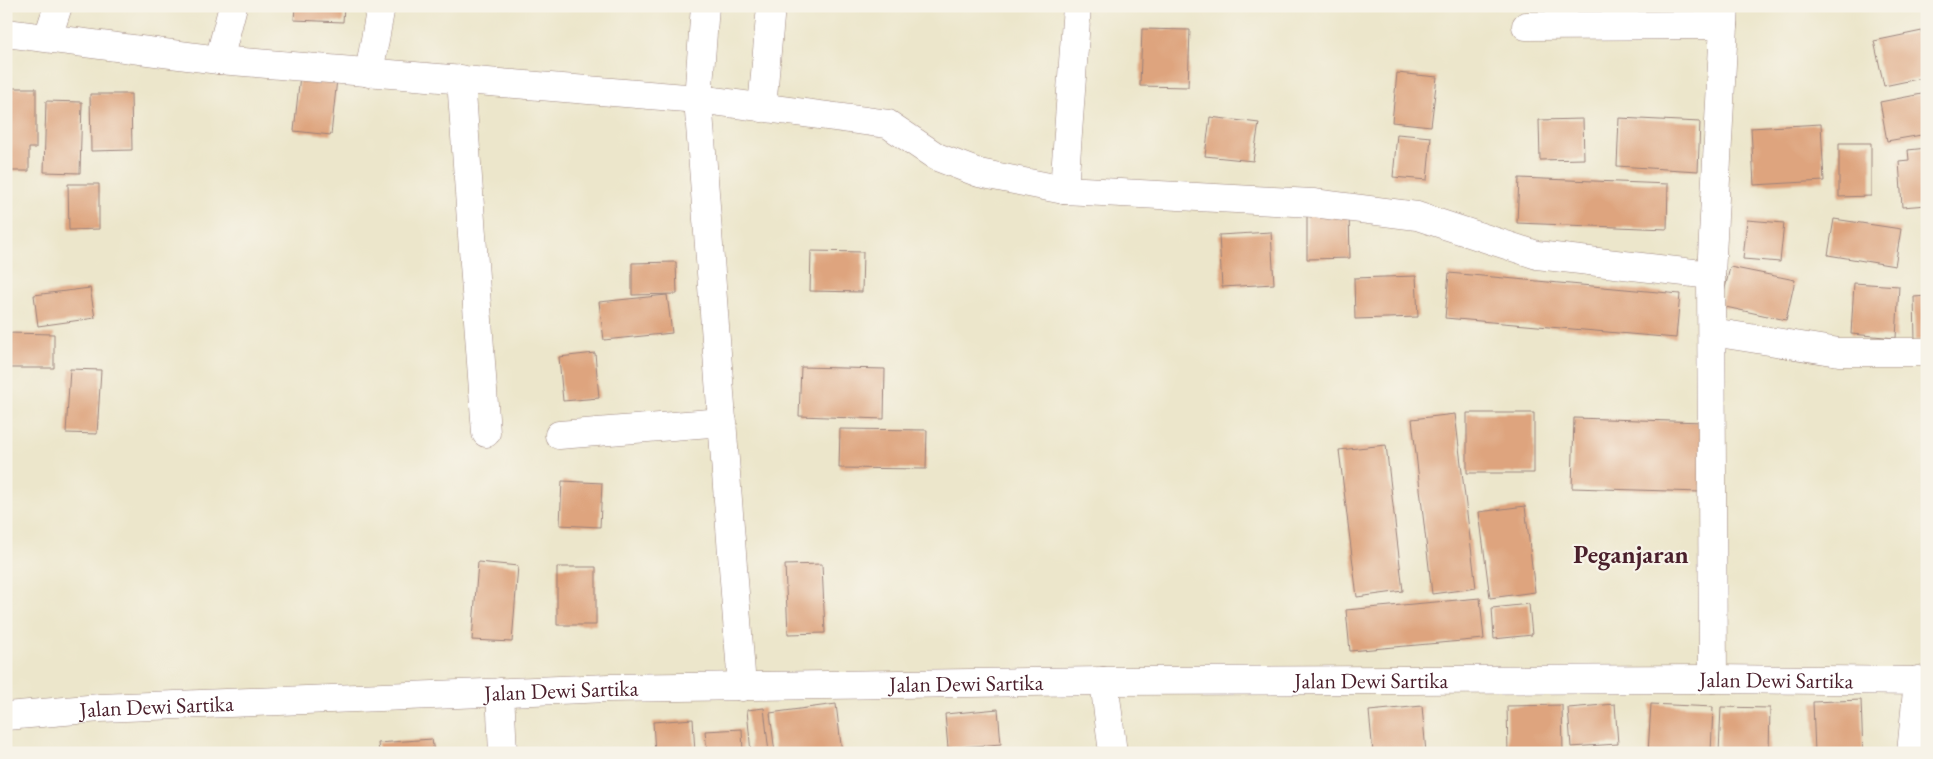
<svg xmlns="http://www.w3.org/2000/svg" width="1933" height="759" viewBox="0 0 1933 759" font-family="'EB Garamond',serif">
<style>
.building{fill:#dea47e}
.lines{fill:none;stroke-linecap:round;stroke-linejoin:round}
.minor-casing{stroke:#9b827b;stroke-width:29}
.minor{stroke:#fff;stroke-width:28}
.labels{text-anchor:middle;stroke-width:4.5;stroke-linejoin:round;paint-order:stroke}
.street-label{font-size:22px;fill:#4a1f2b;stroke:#f7f3e8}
.quarter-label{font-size:25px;font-weight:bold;fill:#4a1f2b;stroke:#f7f3e8}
</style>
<rect width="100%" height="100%" fill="#f7f3e8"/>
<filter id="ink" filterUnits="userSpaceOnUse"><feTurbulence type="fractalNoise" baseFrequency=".02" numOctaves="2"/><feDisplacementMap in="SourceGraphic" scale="10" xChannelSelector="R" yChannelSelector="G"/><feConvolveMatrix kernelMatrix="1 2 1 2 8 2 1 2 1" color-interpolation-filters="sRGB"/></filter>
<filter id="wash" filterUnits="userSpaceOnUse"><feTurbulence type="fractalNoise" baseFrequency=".0096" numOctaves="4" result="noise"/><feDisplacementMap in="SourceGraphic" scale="20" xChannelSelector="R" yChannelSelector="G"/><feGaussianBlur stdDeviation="1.12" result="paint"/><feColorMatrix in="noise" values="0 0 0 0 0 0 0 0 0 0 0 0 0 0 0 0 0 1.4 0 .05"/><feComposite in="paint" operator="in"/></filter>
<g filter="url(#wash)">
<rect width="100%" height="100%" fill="#ece6cb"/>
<g id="blocks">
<!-- building -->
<path class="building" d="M295,6H344L343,22L294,20Z
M1142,29L1190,30L1188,87L1140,86Z
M1922,31L1927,54V77L1884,86L1874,41Z
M1397,73L1437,77L1431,126L1392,122Z
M300,75L337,79L331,135L294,131Z
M6,88H36V148H29V171H6Z
M1927,93V134L1887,141L1880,102Z
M90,94H131L132,150L91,151Z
M46,101L82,102L80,173L44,172Z
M1210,117L1259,123L1253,161L1205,156Z
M1619,118L1700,122L1698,171L1617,166Z
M1583,119L1584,159L1540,160L1539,120Z
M1821,124L1824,181L1754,185L1751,128Z
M1397,134L1431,137L1427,180L1393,177Z
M1839,143H1871V196L1839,197Z
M1927,148V205L1902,207L1899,161L1909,160L1908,150Z
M1519,178L1668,184L1667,229L1517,223Z
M68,184H99V229L69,230Z
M1307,211H1349L1350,258L1307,259Z
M1834,219L1901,229L1895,266L1828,255Z
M1747,220L1784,223L1780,262L1743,259Z
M1271,232L1274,284L1222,287L1219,235Z
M811,251L863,252L862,292L810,291Z
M676,262L677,294L632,295V263Z
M1730,267L1795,280L1786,320L1721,306Z
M1449,273L1680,294L1676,338L1445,318Z
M1416,276L1418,317L1355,319L1354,278Z
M1854,283L1899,286L1896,338L1851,334Z
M90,288L95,318L38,326L34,295Z
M667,295L672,333L604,340L599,302Z
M1927,296V340H1915L1914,297Z
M6,333L54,334V368H6Z
M595,353L599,398L563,401L559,357Z
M801,367L885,369L884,419L799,416Z
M70,369L101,370L97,434L66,433Z
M1467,413H1534V473H1467Z
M1455,414L1476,588L1432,594L1412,419Z
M1574,418L1704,422L1701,492L1572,488Z
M840,429L927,430L926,469L839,468Z
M1386,445L1403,591L1357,597L1339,450Z
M562,481L602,483L600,527L560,525Z
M1525,506L1535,592L1490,598L1479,512Z
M478,562L518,566L512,642L472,640Z
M822,564L825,633L788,634L785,565Z
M557,567H596V625H557Z
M1480,598L1484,639L1350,651L1346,610Z
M1529,604L1532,635L1494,639L1492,608Z
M1861,700L1863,753H1815L1813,702Z
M836,704L842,753H775L770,713Z
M1615,704L1618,744L1571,747L1568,708Z
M1651,704L1713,707L1711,753H1648Z
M1562,705L1563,753H1508L1507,706Z
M1422,706L1426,753H1373L1369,711Z
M1721,707L1770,708L1769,753H1719Z
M764,708L769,753H751L747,710Z
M998,709L1001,744L948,748L945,714Z
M693,719L695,753H655L653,722Z
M742,729L743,753H707L705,731Z
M432,739L434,753H379L378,743Z"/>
</g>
</g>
<g filter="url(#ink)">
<use href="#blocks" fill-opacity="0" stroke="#9b827b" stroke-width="1"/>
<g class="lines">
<defs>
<g id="minor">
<path d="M705,6L698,99L742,687"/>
<path d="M1526,26L1724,25"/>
<path d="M6,33L219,60L698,99L888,124L937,157L979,173L1064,190L1313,203L1417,216L1537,255L1711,275"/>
<path d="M48,37L58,6"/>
<path d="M219,60L233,6"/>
<path d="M369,73L381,6"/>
<path d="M461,79L486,433"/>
<path d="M762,108L771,6"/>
<path d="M1064,190L1077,6"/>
<path d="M1712,332L1839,352H1927"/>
<path d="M559,435L723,422"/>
<path d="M1713,679L1711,275L1725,6"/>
<path d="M1104,681L1113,753"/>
<path d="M500,692L503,753"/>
<path id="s1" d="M6,716L100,708L609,688L1104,681L1713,679L1927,681"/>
<path d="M1911,753L1918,680"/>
</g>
</defs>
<!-- minor casing -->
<use href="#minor" class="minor-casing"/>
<!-- minor -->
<use href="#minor" class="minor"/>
</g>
</g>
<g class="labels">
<!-- street labels -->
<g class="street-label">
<text dy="8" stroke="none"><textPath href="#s1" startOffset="1771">Jalan Dewi Sartika</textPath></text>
<text dy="8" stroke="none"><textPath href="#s1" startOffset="1366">Jalan Dewi Sartika</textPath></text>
<text dy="8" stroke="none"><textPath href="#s1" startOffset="961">Jalan Dewi Sartika</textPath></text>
<text dy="8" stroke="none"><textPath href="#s1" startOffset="556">Jalan Dewi Sartika</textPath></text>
<text dy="8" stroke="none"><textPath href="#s1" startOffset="151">Jalan Dewi Sartika</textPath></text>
</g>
<!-- quarter labels -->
<g class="quarter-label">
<text x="1631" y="563">Peganjaran</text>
</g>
</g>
<!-- margin -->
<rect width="1933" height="759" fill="none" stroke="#f7f3e8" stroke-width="25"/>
</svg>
